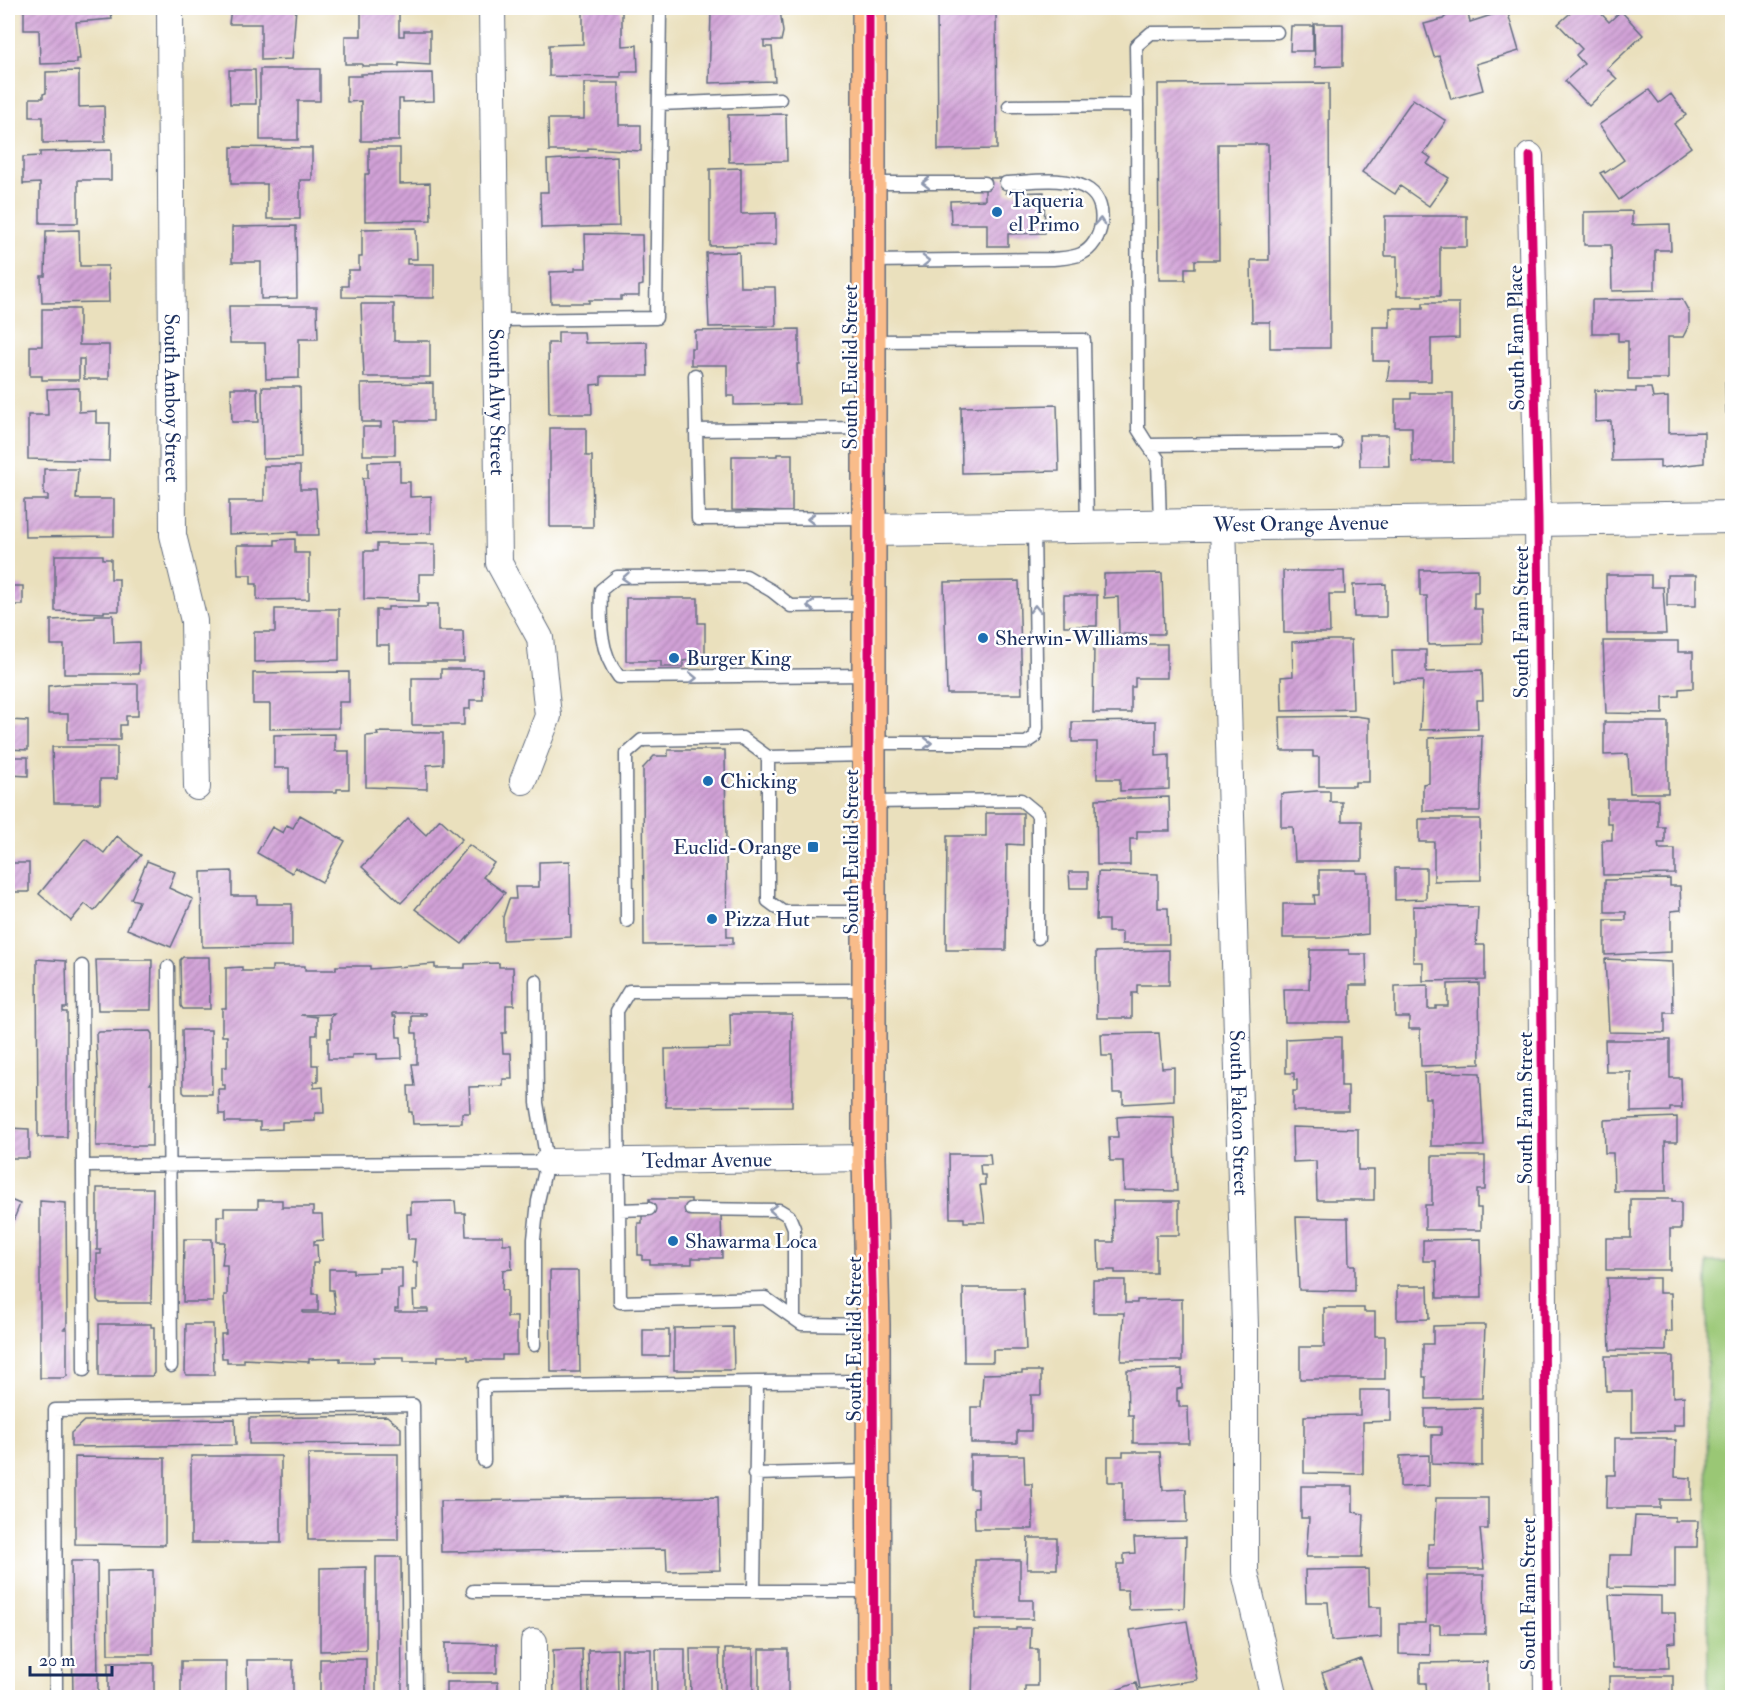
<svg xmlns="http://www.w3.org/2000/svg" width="1740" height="1705" viewBox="0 0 1740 1705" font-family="'IM FELL Double Pica',serif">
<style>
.green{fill:#9ac775;stroke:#5a7b6a;stroke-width:1.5}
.building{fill:url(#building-hatch)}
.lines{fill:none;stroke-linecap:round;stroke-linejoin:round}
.service-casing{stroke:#636d7f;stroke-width:15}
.minor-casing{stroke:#636d7f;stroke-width:28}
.tertiary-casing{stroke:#636d7f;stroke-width:34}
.primary-casing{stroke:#636d7f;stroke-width:36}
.service{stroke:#fff;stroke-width:12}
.minor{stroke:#fff;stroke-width:26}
.tertiary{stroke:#fff;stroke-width:32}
.primary{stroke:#f9bc8a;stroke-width:33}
.cycleway-casing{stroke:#fff;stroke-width:13}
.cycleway{stroke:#d6006c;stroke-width:9}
.oneway{stroke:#8d97ae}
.poi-dot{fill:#1f6fb2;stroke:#fff;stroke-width:2}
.labels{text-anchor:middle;stroke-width:5;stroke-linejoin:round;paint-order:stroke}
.poi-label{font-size:21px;fill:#1b2f5e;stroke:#fff;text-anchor:start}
.street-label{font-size:21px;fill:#1b2f5e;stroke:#fff}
</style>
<defs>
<pattern id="building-hatch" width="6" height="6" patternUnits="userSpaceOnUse" patternTransform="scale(1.5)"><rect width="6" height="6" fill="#d2a2d7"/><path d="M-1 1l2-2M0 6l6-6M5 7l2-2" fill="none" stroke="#aa84b2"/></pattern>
</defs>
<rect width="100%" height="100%" fill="#fff"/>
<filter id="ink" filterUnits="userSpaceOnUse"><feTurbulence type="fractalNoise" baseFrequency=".0167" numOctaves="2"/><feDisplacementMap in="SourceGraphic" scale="12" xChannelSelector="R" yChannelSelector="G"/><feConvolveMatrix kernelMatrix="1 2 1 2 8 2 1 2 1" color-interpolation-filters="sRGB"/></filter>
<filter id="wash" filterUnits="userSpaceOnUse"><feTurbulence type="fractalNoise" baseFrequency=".008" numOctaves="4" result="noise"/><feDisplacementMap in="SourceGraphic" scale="24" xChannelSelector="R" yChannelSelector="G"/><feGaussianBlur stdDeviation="1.35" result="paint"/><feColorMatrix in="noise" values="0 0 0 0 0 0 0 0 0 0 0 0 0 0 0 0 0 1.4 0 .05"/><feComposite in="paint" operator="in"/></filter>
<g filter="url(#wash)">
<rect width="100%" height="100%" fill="#eae0bd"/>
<!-- green -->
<path class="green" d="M1707,1262H1732V1697H1708Z"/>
<g id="blocks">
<!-- building -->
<path class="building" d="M24,8H110L112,19L76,22L80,59H77V63L40,64L39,30H24Z
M231,8H296L292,59L261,60V24H229Z
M361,8H399V36H404V31H430V65L399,63V66H362V64H345V36H361Z
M583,8H622V46L637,45L638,72H621V77L549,76V45L583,44Z
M937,8H996L997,149L938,150Z
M1454,8L1468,14L1470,22L1507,10L1519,51L1476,64L1483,90L1451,99L1439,56L1434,57L1424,24L1443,19Z
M1576,8H1596L1609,22L1621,11L1643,35L1607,69L1617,79L1589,106L1565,81L1584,64L1576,55L1582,49L1558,24Z
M780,10L783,32L781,41H764V47H772L775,81L709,83L711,12Z
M1314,24H1343V66L1315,67Z
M1291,26H1313V51H1290Z
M260,69H320V101H298V140H260Z
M229,70H255L256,104H230Z
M79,71V107L104,106L105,142L43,143V117H30V98H43V94L46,93V72Z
M433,73L434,101L403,102V99H399V141H361V101L347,102V76H361V74Z
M584,83H619V125H641V151L588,148V151H549L548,119H584Z
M1329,83L1330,348H1270V322H1252L1251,260H1269L1268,144H1218L1219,260H1195V268H1185V280H1159L1158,84Z
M1649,90L1659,103L1671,94L1686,115L1674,124L1691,147L1619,200L1600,173L1604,171L1605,173L1624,160L1599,125Z
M1413,99L1446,121L1424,153L1431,158L1427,164L1449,178L1429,206L1400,186L1395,194L1362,172Z
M786,114L787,161L729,162L728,115Z
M231,147L312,148V180H300V219H267V184H231Z
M369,148H400V184L430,183L431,220L365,221V174H369Z
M111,150V180H78V223H40V183L23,184V157L40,156V152Z
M617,156L619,226L541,228L540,192H548L547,160Z
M741,168V214L776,213V245L710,246V169Z
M985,178H1006V193L1044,192L1045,233L1008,234V246H987V224H951L950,201L985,200Z
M1632,211V225L1670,224L1671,250H1655V290L1612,291L1611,245H1584V212Z
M1385,216H1467V247H1440V296H1397V256H1385Z
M296,226L297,298L261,299V262H232V227Z
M416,228L417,259H407V264H434V298L342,297V286H348V270H359V257H362V229Z
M79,230L80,266H108L109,302L42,303L41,276H45L46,231Z
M585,234L642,235L643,285L639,286V296H621V300H589V303H551L550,272L575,271V268H586Z
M739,252L740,287H775L776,326L709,327L706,253Z
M1682,299L1689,312V325L1683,337H1668V379H1628V341H1618V333H1592V300Z
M1423,303H1459V338L1431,339V381H1387L1390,361H1373V327H1390V308H1423Z
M361,304H394V341H430V377H364Z
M229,306H317L318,339H299V378L266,379L265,343H230Z
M42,309H79V345H109V379H84V359H79V380H42V376H30V346H42Z
M799,329V364H797L799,404L734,405V396H727V365H691V348H695V331Z
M558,332H584L585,343L647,342L648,376H601V384L591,385L592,414H549L548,343H558Z
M1725,382H1732V413H1726Z
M433,383V421H395V455H363V427H381V422H362L361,384Z
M262,387H300L301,458L263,459Z
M79,388V412L96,411V423H110L109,461L28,459V415H48L47,389Z
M231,388H257L258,422H232Z
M1636,388H1651L1653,398L1668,397V433L1704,432V463L1660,468V460L1612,461L1611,421L1595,422V390L1636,392Z
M1411,393H1453V462H1412V427H1395V399H1411Z
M1057,405L1059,471L962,473L961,407Z
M550,428H586V456H592L593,527H550Z
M1359,435H1388L1389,466H1360Z
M777,454H792V512L732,510V456H777Z
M400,461V482H410V497L431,496V533L366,534L363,478H368V462Z
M264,466H300V489H316L319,535H298V532L229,534V501H264Z
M44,469H78L76,499H114V536L25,537L24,500H48V495H44Z
M295,539V553H309V599L257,600V584H251V575H238L237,545H275V540Z
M377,544H435V574H419V601L364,599V551H377Z
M55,555H103V559H111V579H119V611H104V613L55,611Z
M1478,569V592H1474V609H1482L1483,644L1428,645L1427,596H1420V570Z
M1283,571H1344L1345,594H1329L1330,633H1284Z
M1162,573L1164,634H1119L1118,597L1104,598V574Z
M1606,575H1651V587H1663L1666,634H1607Z
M1667,575H1696V606H1667Z
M1019,581L1022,694H947L944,582Z
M1386,584V617H1354L1353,585Z
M8,586H23V605H8Z
M1064,595H1097V626H1064Z
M626,598H698V623H705V658L683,661V667H661V661H626Z
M427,604H438V631H463L464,662H389V645H376V610H388V607H427Z
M275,609H339V660L254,662V632H275Z
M95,615H113L114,643L139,642V674H64V645H51V620L95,618Z
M1331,640H1351L1353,709L1282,711L1281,677L1293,676L1292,642Z
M1603,641H1678V652H1693V688L1679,689V696L1663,697V714L1606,713Z
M1121,644H1167V678H1135V687H1131V713H1093L1094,646Z
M1392,650H1426V672L1482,670L1483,700H1477L1478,729L1420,730L1423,681L1393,682Z
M441,669H482L483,700H470V709H464V725H412V678H441Z
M349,672V702H339V728L270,729V704H253V673Z
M69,684H138V716H126V725H120V740H68V714H48V686Z
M1355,716L1369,718V782H1355V786H1319V757H1313V751H1281L1280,717Z
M8,720L28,721V750L8,749Z
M1156,721V756L1169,755V789L1120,791V779H1097V742H1072V722Z
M1604,722H1668V793H1630L1628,754L1604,755Z
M377,732L443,733V764L427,765V789L366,787V736L378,735Z
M335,734V751H349V789H337V792H289V768H274V735Z
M1469,736H1482L1480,811H1423V784L1429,783V738Z
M52,747H117V779H100V803H54Z
M668,750H725L727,937H733V944L644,945L643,768L654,756H668Z
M10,757H28V776L10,775Z
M1317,791H1330V802H1342V821H1362V861H1295L1293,827H1281V794Z
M1169,797L1170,831H1137V839H1130V865H1097L1096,799Z
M1607,799H1658V827H1665V843H1658L1659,849H1675V874L1603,875L1602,840H1612V823H1607Z
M986,813H1023V845L1007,844L1006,950H946L947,836H986Z
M300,815L345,841L322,882L295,867L292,873L257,853L272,827L283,833L287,825L293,828Z
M408,818L426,835L440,819L462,839L401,903L362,867Z
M1419,819H1480L1481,880L1434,881V842H1419Z
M117,836L141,855L94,911L85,904L71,921L39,894L85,838L104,853Z
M469,845L494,863L483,877L505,893L462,944L415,909Z
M147,861L175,872L169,888L193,899L171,947L127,929L139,901L131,899Z
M570,861L571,937L503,940V917L509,899H516L515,887H539V862Z
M8,863H29V892H8Z
M1395,868H1426V899L1395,900Z
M1319,870H1356V873H1368V934L1328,938H1283V904H1315L1314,895H1319Z
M232,871V896H257V904H292V946L202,947L201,872Z
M1069,872H1088V888H1070Z
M1098,872L1158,874V908H1168L1169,944H1122V932H1108V920H1096Z
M1670,879V886H1680L1681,910L1671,911V952L1605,955V920H1626V912H1605V880Z
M1413,906L1478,907L1476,945H1485V980L1423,981V962H1413Z
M1169,950V985H1137V993H1132V1018H1097L1096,952Z
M1310,950H1349V954H1366L1367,985H1350V1022H1285L1284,989H1309Z
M183,957H209L210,1009H183L181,1006L180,960Z
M37,959L66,961L67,1008H63V1012H67V1137H38Z
M1605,959L1672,962L1673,1013H1665V1033L1609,1032Z
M96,960H152L151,1010H98Z
M499,963V967H513L514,1005H506V1033H502L503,1053H511L512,1079H503V1086L469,1087L470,1113H462V1123L413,1124L412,1112H409L408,1086H415L412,1064H417V1033H412V1016H426V1013H393V1016H396L397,1037H401L402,1058L377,1059V1054L352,1055V1059H328V1038H331V1017L334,1014L301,1015L317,1017V1035H312V1065H318V1082H314V1088L323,1087L324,1113H315V1121L282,1122V1129L260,1130V1122H225V1114H219L218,1089H225V1085H222V1067H227V1036H222V1008H226V968L242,967V971H272V966H305V970H336V966H370V969L435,964V968H465V964Z
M1479,983L1480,1064L1421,1066L1420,1029H1409V1017H1395V986L1428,985V1009H1436V1006H1448V984Z
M730,1014H792V1106L666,1107L665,1049L731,1048Z
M182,1030H211L212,1094H185L183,1092Z
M150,1031L152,1034V1081L150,1084H152V1146H96L98,1084L96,1034L98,1032Z
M1159,1033L1162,1068L1174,1067V1101L1123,1104V1093H1113L1112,1056H1102L1101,1034Z
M1326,1037H1341V1086H1348V1111H1293V1091H1297V1080H1294V1073H1286V1039Z
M1605,1040H1670V1078H1681L1682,1108H1670V1111L1631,1112V1072H1606Z
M1441,1072L1480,1073L1484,1146H1431V1098H1425L1424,1073Z
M1132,1116L1174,1117L1177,1191L1124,1190L1123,1161H1110L1109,1137H1118L1117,1117Z
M1677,1117V1142H1665L1666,1191H1614L1613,1153H1605L1604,1120Z
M1292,1127L1358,1129V1170H1374V1200H1317L1316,1161L1293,1162Z
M8,1128L29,1129V1158H8Z
M949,1154H990L991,1165H980L981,1175H985V1185H980L985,1222H964V1218H950Z
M1432,1156H1485V1190H1477V1208H1481V1230H1425V1205H1432Z
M97,1188H153L151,1303H100L97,1300V1254H101V1250H97Z
M8,1199L20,1204L8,1234Z
M649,1199H691V1214H721L722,1258H692V1264H650V1260H642V1255H638V1223H642V1213H649Z
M1631,1199H1672V1202H1681V1229H1670V1270H1606V1238H1631Z
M258,1200H282V1207H313V1215H322L323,1240L314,1241V1245H317L318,1263H313V1294H318V1311H303V1313H336L333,1290H329V1269H353V1273L379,1272V1268H402V1289H398V1309H395V1312H428V1309H414L413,1291H417V1262H413L415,1239H408L407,1214H411V1202L455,1201L456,1213H465L466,1236H503V1244H511L512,1269L503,1270L502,1290H507V1317H517V1355H502V1360H468V1356H438V1361H404V1357H374V1362H340V1358L309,1359V1362L244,1359V1363H227V1358H222L221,1334H226L224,1295H227V1265H222L225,1242H217V1216H224V1208H258Z
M40,1201L66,1203L67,1326L64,1329H67V1376L64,1378H40Z
M1113,1201H1179V1235H1156V1273H1115V1270H1099L1098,1242H1114Z
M1296,1217L1348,1218L1349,1265H1355V1291L1299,1290Z
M184,1239H212L213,1302H183Z
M1481,1239L1482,1298H1437L1436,1261H1423V1240Z
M550,1271H578L580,1372H551Z
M1607,1278H1659V1293H1671L1672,1332H1666V1351L1610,1350Z
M1093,1280H1125V1303H1137V1300L1182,1299V1361H1121L1124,1313H1093Z
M1397,1286H1428L1429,1319L1397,1320Z
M963,1288H1023L1026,1350H993V1362H964Z
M1324,1308H1364V1312H1375V1336H1385V1379H1300V1347H1324Z
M99,1324H151V1327H154V1373L152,1376H99Z
M186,1324H213L214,1375H187L185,1373Z
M1474,1325H1485L1482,1398L1426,1399V1377H1423V1344H1433V1326Z
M733,1327L734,1370H674V1328Z
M643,1330H669V1356H643Z
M1605,1356H1673V1397L1684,1396V1425H1674V1431L1632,1432V1391H1606Z
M1182,1369V1388L1177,1389V1401H1179V1407H1188L1189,1443H1133V1415H1128L1127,1370Z
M1022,1371H1041V1395H1031V1431H1017V1443H971V1407H981L983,1374L1022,1373Z
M1360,1390H1391V1421L1363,1422V1474L1304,1473V1416L1360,1415Z
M1482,1408V1466L1432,1464V1435H1441V1427H1425V1409Z
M387,1416L401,1428V1443L249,1444V1418Z
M235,1419L236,1445L71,1447V1433L84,1421Z
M1615,1438H1667V1440H1676L1675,1477L1691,1478V1500H1660V1508H1606L1607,1475H1615Z
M1123,1452H1160L1163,1490L1186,1489L1187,1522L1123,1523V1482H1108V1456H1123Z
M308,1454H398V1540H308Z
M970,1455H1024L1025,1484H1032L1033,1529H975L974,1507H978V1489H970Z
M1429,1455V1486L1400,1487V1456Z
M191,1456H281V1543H191Z
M75,1457L165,1458V1545L75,1544Z
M1301,1486H1353V1512L1364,1514L1362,1557H1306L1309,1518H1301Z
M718,1497L720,1570L667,1571L666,1549L441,1552L440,1501Z
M1436,1498H1488V1529H1480L1484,1569H1428V1544H1434Z
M1635,1516L1675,1517V1521H1698L1697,1547H1675V1588L1608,1587L1609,1555H1632Z
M1186,1537L1184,1608L1129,1610L1128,1590H1117V1564H1124V1554L1135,1553L1134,1538Z
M1028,1538H1057V1569H1027Z
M376,1557H401L402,1698H376Z
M975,1560H1020V1600H1033V1619H975Z
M71,1561H97L98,1698H73Z
M366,1567V1650L320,1651V1568Z
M1368,1569L1369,1607H1381V1637L1331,1641L1328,1602H1306L1305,1570Z
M153,1570V1654H108L107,1571Z
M1426,1575H1484L1485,1634H1440V1625H1430V1655L1399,1654V1623H1426Z
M1609,1595L1661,1596V1613H1675L1676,1642L1668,1643L1669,1668H1613Z
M1187,1621L1197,1680L1140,1689L1130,1630Z
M1016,1628H1031L1030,1649H1038V1686H1025V1698H972L974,1630H1016Z
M445,1643L497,1644V1673H445Z
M582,1649L583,1698H554L553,1650Z
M617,1649L618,1698H589L588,1650Z
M622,1649H651V1698H622Z
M656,1649H685V1698H657Z
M690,1649H719L720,1698H691Z
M725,1649H753V1698H725Z
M759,1649H788V1698H759Z
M320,1659H366V1698H320Z
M1361,1659L1374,1696L1381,1693L1382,1698H1330L1322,1673Z
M247,1660H293V1698H248Z
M181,1661H226V1698H181Z
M1487,1662V1696L1427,1698L1426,1683H1420V1663Z
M108,1663H154V1698H108Z
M1609,1676H1673V1698H1609Z
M446,1682H498V1698H446Z
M1136,1683L1141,1698H1109L1108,1693Z"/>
</g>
</g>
<g filter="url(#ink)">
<use href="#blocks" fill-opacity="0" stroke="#636d7f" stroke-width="1.5"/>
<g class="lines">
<defs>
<path id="service" d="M659,104L780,99
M1137,105L1138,429L1148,445L1335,443
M1009,106L1137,105L1136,46L1151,33L1277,32
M869,183H985
M869,261L1053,259C1062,258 1072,258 1081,254C1103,244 1110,205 1089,190C1068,175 1030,182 1006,183
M496,320L656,318L660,8
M871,341L1084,340L1087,527
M695,375L696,430
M867,428L696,430L698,519L867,518
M1148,445L1158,459L1160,524
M868,675L619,677C599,652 600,621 601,590L617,577L746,576L772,591L791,606L868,605
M871,743H1026L1035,737L1037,728L1034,528
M871,802L1021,800L1038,814V938
M868,912H783L768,901V757L869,755
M627,921L626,754L642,740L742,738L768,757
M82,966L84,1370
M168,967L171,1366
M867,990L629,991L617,1011L620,1302L765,1298L802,1324L872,1325
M83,1166L547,1162
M691,1209L779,1210L789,1216L794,1228V1318
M619,1210L649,1209
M534,1345V1239L538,1201L547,1162L537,1103L536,981
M757,1382L873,1381
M484,1461L483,1386L757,1382L754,1591
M754,1474L871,1471
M473,1591H871
M56,1698L55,1410L413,1405L416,1698"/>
<g id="minor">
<path id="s1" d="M170,8L173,535L194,621L197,787"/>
<path id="s2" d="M492,8L499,563L540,638L548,716L523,781"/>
<path d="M1530,156L1538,519L1547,1698"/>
<path id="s3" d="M1223,523L1245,1328V1572L1274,1698"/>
<path id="s4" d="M547,1162L869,1158"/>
<path d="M534,1642V1698"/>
</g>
<g id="tertiary">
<path id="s5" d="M869,530L1732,517"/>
</g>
<path id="primary" d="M869,8V1158L873,1325L874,1698"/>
</defs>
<!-- service casing -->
<use href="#service" class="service-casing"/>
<!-- minor casing -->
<use href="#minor" class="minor-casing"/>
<!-- tertiary casing -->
<use href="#tertiary" class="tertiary-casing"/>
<!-- primary casing -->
<use href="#primary" class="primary-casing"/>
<!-- service -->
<use href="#service" class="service"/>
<!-- minor -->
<use href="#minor" class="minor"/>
<!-- tertiary -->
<use href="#tertiary" class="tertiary"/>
<!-- primary -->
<use href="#primary" class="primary"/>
<defs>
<path id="cycleway" d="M869,8V1158L873,1325L874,1698
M1530,156L1538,519L1547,1698"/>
</defs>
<!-- cycleway casing -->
<use href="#cycleway" class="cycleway-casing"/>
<!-- cycleway -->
<use href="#cycleway" class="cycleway"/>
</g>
<!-- one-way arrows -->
<defs><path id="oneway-chevron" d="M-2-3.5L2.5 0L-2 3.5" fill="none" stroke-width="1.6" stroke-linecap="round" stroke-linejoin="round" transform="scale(1.5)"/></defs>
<g class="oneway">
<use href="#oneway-chevron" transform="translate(926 183) rotate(180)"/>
<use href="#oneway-chevron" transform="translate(1100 222) rotate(-85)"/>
<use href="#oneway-chevron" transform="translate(926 261) rotate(-1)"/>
<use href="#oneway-chevron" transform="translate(811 519) rotate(180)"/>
<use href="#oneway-chevron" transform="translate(626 578) rotate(176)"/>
<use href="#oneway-chevron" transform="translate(811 606) rotate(179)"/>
<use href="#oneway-chevron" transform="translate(1035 609) rotate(-91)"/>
<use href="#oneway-chevron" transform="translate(693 678) rotate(1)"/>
<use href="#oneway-chevron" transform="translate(928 743)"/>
<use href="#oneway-chevron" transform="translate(773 1210) rotate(-176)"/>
</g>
</g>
<!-- markers -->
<g class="poi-dot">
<circle cx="997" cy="212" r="6"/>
<circle cx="983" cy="638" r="6"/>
<circle cx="674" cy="658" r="6"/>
<circle cx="708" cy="781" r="6"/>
<rect x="807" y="841" width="12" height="12" rx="3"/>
<circle cx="712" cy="919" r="6"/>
<circle cx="673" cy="1241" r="6"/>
</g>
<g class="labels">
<!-- poi labels -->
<g class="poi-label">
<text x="1009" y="207">Taqueria<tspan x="1009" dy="24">el Primo</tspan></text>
<text x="995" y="645">Sherwin-Williams</text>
<text x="686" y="665">Burger King</text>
<text x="720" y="788">Chicking</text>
<text x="801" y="854" text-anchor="end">Euclid-Orange</text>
<text x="724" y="926">Pizza Hut</text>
<text x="685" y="1248">Shawarma Loca</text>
</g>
<!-- street labels -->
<g class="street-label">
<text transform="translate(1516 338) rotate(-91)" y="7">South Fann Place</text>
<text transform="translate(850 367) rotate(-90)" y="7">South Euclid Street</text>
<text dy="7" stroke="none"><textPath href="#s1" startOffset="390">South Amboy Street</textPath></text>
<text dy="7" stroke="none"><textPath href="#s2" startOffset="394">South Alvy Street</textPath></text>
<text dy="7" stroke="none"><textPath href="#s5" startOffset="432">West Orange Avenue</textPath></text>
<text transform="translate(1521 622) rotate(-90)" y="7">South Fann Street</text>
<text transform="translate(851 852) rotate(-90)" y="7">South Euclid Street</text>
<text transform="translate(1525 1108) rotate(-90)" y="7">South Fann Street</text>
<text dy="7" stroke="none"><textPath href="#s3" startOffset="590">South Falcon Street</textPath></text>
<text dy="7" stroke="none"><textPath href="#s4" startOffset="160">Tedmar Avenue</textPath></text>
<text transform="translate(854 1339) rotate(-90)" y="7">South Euclid Street</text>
<text transform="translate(1528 1594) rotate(-90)" y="7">South Fann Street</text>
</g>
</g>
<!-- margin -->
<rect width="1740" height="1705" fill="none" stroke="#fff" stroke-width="30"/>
<!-- scale -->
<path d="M30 1666v9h82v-9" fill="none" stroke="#1b2f5e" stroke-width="3"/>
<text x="39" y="1666" font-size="18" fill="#1b2f5e" stroke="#ffffff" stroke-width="4.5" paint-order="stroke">20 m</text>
</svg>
